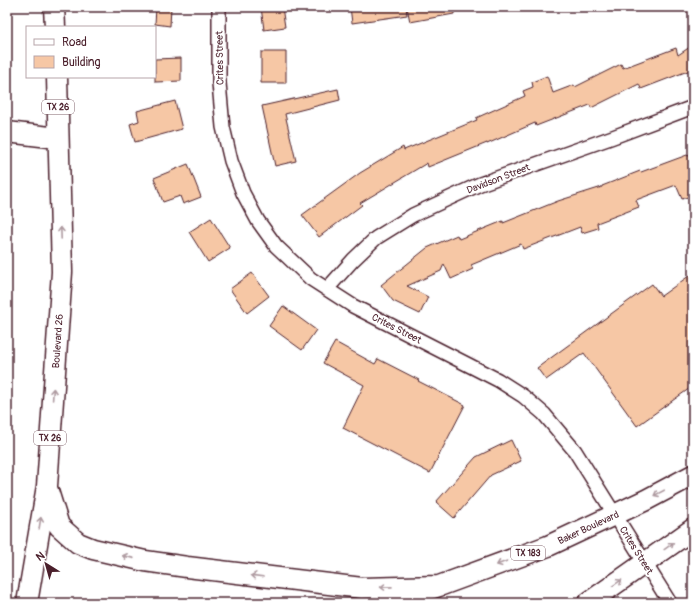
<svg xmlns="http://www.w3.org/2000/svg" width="700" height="610" viewBox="0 0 700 610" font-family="Pangolin,sans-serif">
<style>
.building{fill:#f6c7a5;stroke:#4a1f2b}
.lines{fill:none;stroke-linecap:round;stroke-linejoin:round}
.minor-casing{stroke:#4a1f2b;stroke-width:16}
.primary-casing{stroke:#4a1f2b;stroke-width:23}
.minor{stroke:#fff;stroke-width:13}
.primary{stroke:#fff;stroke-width:20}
.oneway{stroke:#ae9aa0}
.labels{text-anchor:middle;stroke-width:4;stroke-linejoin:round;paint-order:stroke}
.shield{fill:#fff;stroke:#80626b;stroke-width:1}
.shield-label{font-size:9px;font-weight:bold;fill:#4a1f2b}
.street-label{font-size:10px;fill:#4a1f2b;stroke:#fff}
</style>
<rect width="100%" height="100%" fill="#fff"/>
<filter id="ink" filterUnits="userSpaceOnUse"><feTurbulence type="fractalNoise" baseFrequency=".025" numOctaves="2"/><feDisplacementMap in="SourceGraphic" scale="8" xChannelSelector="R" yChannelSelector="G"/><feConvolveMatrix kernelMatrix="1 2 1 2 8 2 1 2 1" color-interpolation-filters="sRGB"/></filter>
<g filter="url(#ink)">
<!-- building -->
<path class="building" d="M156,7H171L170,26L155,24Z
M261,7H282L285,27L264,30Z
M350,7H406L407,15L352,23Z
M407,7H454V14L410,22Z
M693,45V69L641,89L639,84L591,108L590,105L536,126L535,123L487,144V143L428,167L427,163L360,203L362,205L319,237L302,215L360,173L403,147L404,150L477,120L476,118L525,96L523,91L533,87L532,82L547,76L553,93L574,85L575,87L621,64L623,68L676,48L678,55Z
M261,52H286V83H261Z
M181,58V81L155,82V59Z
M338,89L340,100L285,114L296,161L275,166L262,106Z
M175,101L182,129L135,142L130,124L139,121L137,111Z
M693,154V195L682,199L676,185L636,200L639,207L597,223L598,228L582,233L580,227L523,249L521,244L471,265L473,269L451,279L444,264L441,271L407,286L428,297L420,314L393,301L381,285L427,248L457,235L459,239L503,221V223L558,201L602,187V186L640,171L641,172L687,155L688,156Z
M188,164L201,197L183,204L180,196L163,202L154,178Z
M211,218L230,248L208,262L189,232Z
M252,273L269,296L247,313L230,289Z
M693,273V386L637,426L584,353L546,380L537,368L652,284L661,296Z
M283,306L316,330L302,350L269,326Z
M335,342L375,364L378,359L419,380L418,381L465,405L430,473L343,428L364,385L323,363Z
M511,440L521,461L491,475L454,518L436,502L476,457Z"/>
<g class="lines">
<defs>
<path id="minor" d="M219,7V83L223,127L231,161L243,193L258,221L276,246L311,279L353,306L498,380L523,396L544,414L575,451L670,603
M327,289L353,260L376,238L413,215L480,184L613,137L693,107"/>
<path id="primary" d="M54,7L55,27
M7,132L58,138
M48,491L59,526L78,543L93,549L145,561L187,567L362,588L439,586
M27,603L47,486L62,272L57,77
M389,603L439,586L548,546L646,500L693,475
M588,603L693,529"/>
</defs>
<!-- minor casing -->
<use href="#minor" class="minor-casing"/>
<!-- primary casing -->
<use href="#primary" class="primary-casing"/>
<!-- minor -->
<use href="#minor" class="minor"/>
<!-- primary -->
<use href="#primary" class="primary"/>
</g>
<!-- one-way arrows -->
<defs><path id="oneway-shaft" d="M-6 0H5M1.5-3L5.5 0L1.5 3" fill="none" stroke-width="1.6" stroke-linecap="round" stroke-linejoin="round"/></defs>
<g class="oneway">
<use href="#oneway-shaft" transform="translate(61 233) rotate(-92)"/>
<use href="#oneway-shaft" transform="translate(53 394) rotate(-86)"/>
<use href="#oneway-shaft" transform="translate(659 493) rotate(152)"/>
<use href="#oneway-shaft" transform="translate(40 523) rotate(-81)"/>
<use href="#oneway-shaft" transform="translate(669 546) rotate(-36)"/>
<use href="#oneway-shaft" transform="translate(128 557) rotate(-167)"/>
<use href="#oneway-shaft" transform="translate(502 563) rotate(159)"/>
<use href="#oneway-shaft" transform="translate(257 576) rotate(-173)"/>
<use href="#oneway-shaft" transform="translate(617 583) rotate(-34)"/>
<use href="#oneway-shaft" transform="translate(386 587) rotate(179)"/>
</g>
</g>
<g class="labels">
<!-- shield labels -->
<g class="shield">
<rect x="42" y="100" width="32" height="14" rx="3"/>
<rect x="34" y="431" width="32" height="14" rx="3"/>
<rect x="511" y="546" width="34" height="14" rx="3"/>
</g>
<g class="shield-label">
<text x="58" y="110">TX 26</text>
<text x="50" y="441">TX 26</text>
<text x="528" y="556">TX 183</text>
</g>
<!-- street labels -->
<g class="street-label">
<text transform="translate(219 58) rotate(-91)" y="4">Crites Street</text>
<text transform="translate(498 178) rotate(-21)" y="4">Davidson Street</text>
<text transform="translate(397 328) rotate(27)" y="4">Crites Street</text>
<text transform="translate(57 341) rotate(-86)" y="4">Boulevard 26</text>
<text transform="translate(588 527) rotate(-25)" y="4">Baker Boulevard</text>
<text transform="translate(637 550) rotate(58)" y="4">Crites Street</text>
</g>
</g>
<!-- margin -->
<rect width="700" height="610" fill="none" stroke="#fff" stroke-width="24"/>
<rect x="12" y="12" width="676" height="586" fill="none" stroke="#4a1f2b" stroke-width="1.5" filter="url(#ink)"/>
<!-- legend -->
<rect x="26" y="26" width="130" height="52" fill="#ffffff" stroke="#b7a5aa"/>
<rect x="34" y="39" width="20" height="6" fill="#ffffff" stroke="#b7a5aa"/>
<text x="62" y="46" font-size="12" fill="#4a1f2b">Road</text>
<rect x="34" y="56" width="20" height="12" fill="#f6c7a5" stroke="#b7a5aa"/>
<text x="62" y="66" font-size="12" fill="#4a1f2b">Building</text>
<!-- north arrow -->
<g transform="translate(46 564) rotate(323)" stroke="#ffffff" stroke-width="3" paint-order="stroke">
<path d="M0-3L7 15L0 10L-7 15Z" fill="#4a1f2b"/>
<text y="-6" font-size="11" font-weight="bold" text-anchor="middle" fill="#4a1f2b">N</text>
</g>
</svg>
